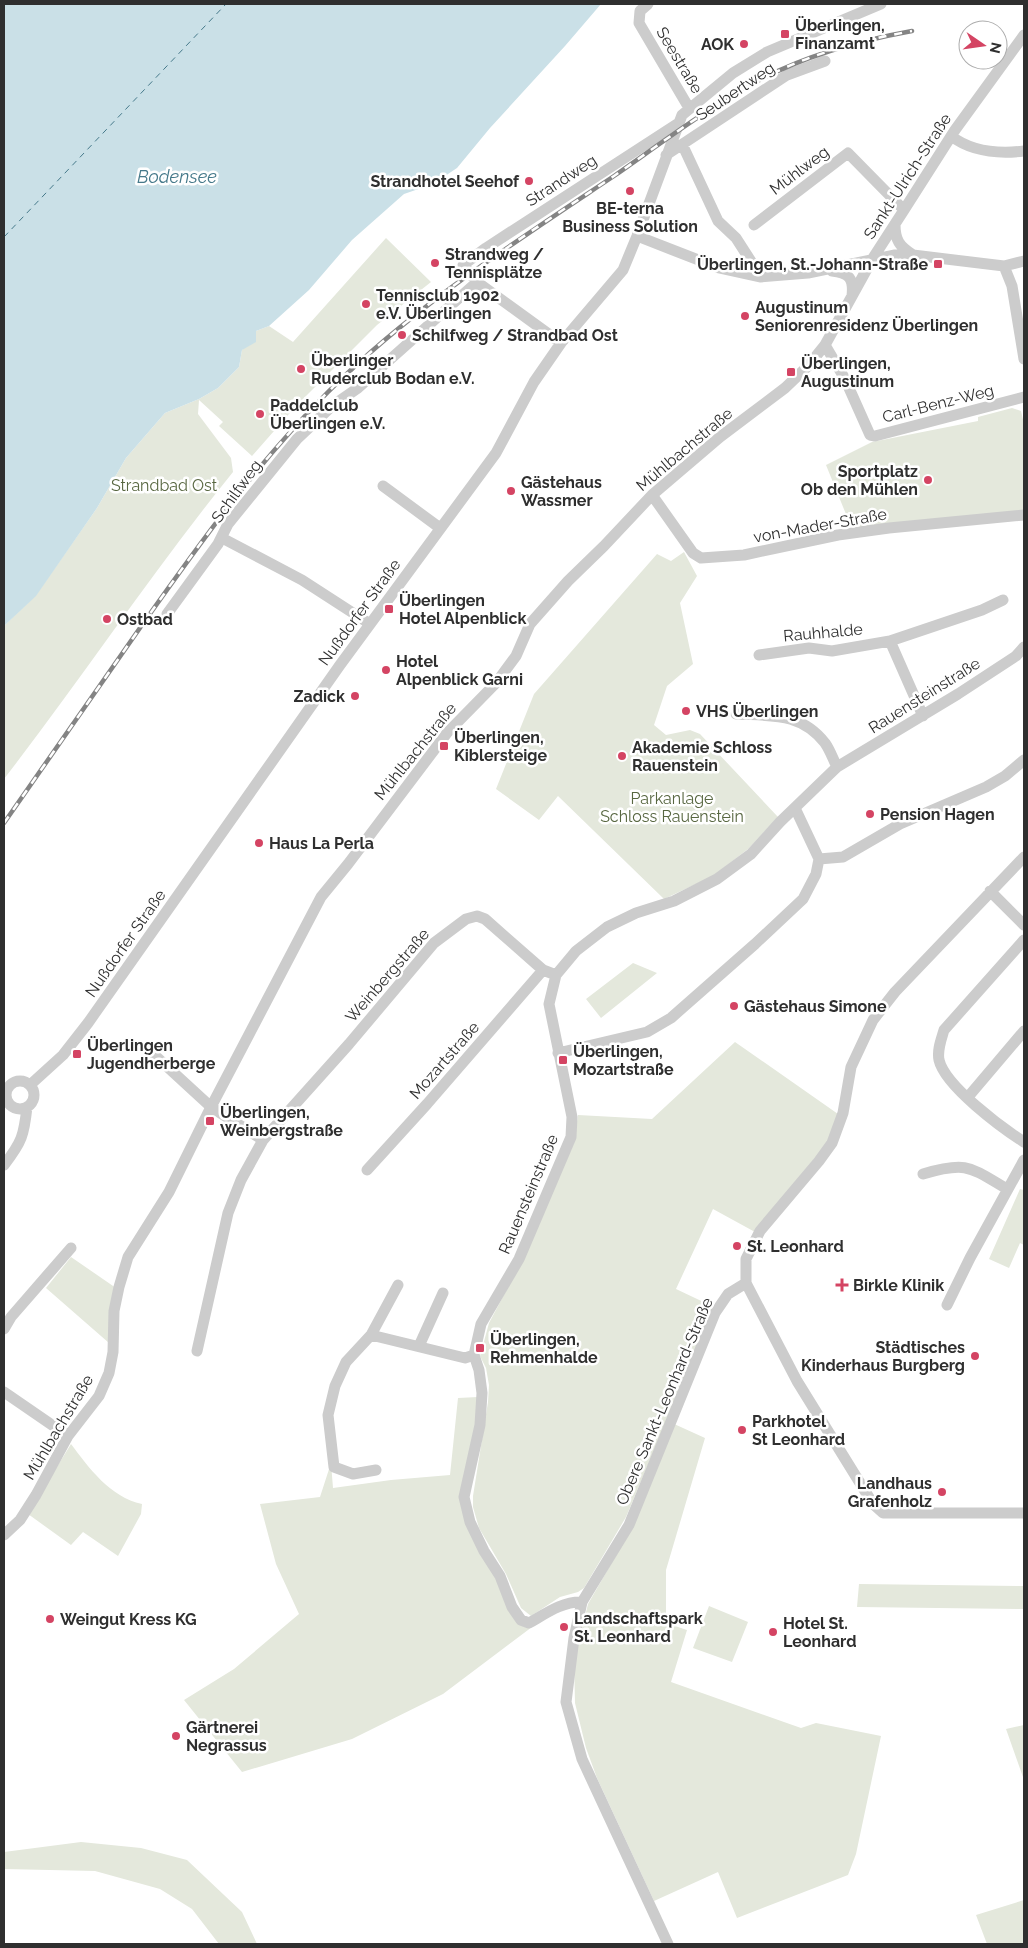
<svg xmlns="http://www.w3.org/2000/svg" width="1028" height="1948" viewBox="0 0 1028 1948" font-family="Raleway,sans-serif">
<style>
.green{fill:#e4e8dc}
.water{fill:#cae0e7}
.lines{fill:none;stroke-linecap:round;stroke-linejoin:round}
.ferry{stroke:#45798a;stroke-width:1;stroke-dasharray:6 5;stroke-linecap:butt}
.minor{stroke:#ccc;stroke-width:11}
.rail-casing{stroke:#848484;stroke-width:4.5}
.rail{stroke:#fff;stroke-width:2.5;stroke-dasharray:8;stroke-linecap:butt}
.poi-dot{fill:#d44463;stroke:#fff;stroke-width:2}
.labels{text-anchor:middle;stroke-width:5;stroke-linejoin:round;paint-order:stroke}
.poi-label{font-size:16px;font-weight:bold;fill:#2f2f2f;stroke:#fff;text-anchor:start}
.street-label{font-size:16px;fill:#2f2f2f;stroke:#fff}
.park-label{font-size:16px;fill:#586741;stroke:#fff}
.water-label{font-size:18px;font-style:italic;fill:#45798a;stroke:#fff}
</style>
<rect width="100%" height="100%" fill="#fff"/>
<!-- green -->
<path class="green" d="M386,238L431,282L377,325L296,406L252,456L219,426L223,422L199,400L198,414L231,458L233,472C152,572 82,678 4,779V626L36,595L97,508L126,458L165,413L199,399L218,388L239,367L242,350L256,331L269,326L293,342Z
M1012,408L1021,411L1024,424V510L852,529L826,465L872,442L978,421V417Z
M684,552L697,576L680,603L693,664L667,686L654,725L666,735L690,730L700,734L778,817L748,849L713,876L664,899L558,796L539,820L496,789L534,694L657,554L671,561Z
M633,963L657,973L601,1018L586,999Z
M735,1042L838,1114L828,1142L755,1232L713,1209L676,1289L714,1307L626,1517L584,1588L578,1592L560,1597L531,1616L521,1608L506,1574L479,1528L473,1507V1496L488,1402L489,1385L486,1368L480,1356L489,1323L514,1276L574,1143L578,1115L652,1119Z
M1020,1189L1024,1190V1245L1020,1243L1009,1268L989,1259Z
M71,1257L116,1288L109,1343L46,1288Z
M478,1397L477,1420L460,1501L478,1547L532,1627L443,1694L352,1739L242,1772L184,1700L234,1669L299,1614L276,1564L260,1504L320,1497L331,1463L333,1488L391,1480L450,1475L458,1398Z
M672,1423L705,1438L666,1570V1623L687,1630L671,1682L801,1728L816,1723L881,1736L856,1854L848,1875L737,1918L718,1872L654,1901L597,1778L586,1748L575,1703L574,1660L588,1604L630,1531Z
M71,1444C89,1468 110,1497 142,1504L141,1514L118,1556L83,1532L71,1545L28,1514Z
M859,1584L1024,1586V1609L857,1607Z
M709,1606L748,1622L732,1662L693,1648Z
M1024,1725V1780L1006,1729Z
M81,1842L141,1848L187,1860L242,1912L257,1944H219L192,1909L160,1889L95,1871L4,1869V1852Z
M1024,1900V1944H987L976,1915Z"/>
<!-- water -->
<path class="water" d="M4,4H601L565,46L490,128L457,168L433,184L404,194L352,240L309,290L269,326L256,331V342L242,350L239,367L218,388L199,399L165,413L126,458L97,508L36,596L4,626Z"/>
<g class="lines">
<!-- ferry -->
<path class="ferry" d="M4,237L226,4"/>
<!-- minor -->
<path class="minor" d="M648,4L640,11L639,23L689,108
M951,136C972,152 999,154 1024,151
M683,146L718,221L736,238L754,266
M666,155L787,75L825,61
M895,224C895,240 899,246 913,255
M754,225L848,153L904,210
M637,236L719,268L760,277L808,273L895,255H913L1004,266L1024,261
M1004,266L1012,286L1024,359
M832,271C849,273 854,278 852,296
M561,343L477,282L463,265L486,248L677,124
M825,345L845,379L870,435L875,436L1024,397
M383,486L440,528
M652,495L693,553L701,558L744,555L838,535L889,528L1024,515
M222,538L302,580L370,624
M167,614L218,544L228,524L297,439L332,406L358,388L477,282
M890,641L982,610L1003,600
M759,655L809,648L832,651L890,641L923,716
M736,714C771,716 801,712 825,743C830,750 833,759 837,767
M1024,857L895,992L873,1020L851,1067L843,1113L832,1143L819,1161L760,1231L746,1259V1283L797,1381L873,1504L883,1513H1024
M819,859L843,857L900,824L986,787L1005,776L1024,760
M990,891L1024,925
M1024,940L944,1030C941,1040 937,1050 939,1060C945,1086 1002,1128 1024,1142
M149,1050L211,1107L263,1140L349,1044L434,943L466,919L477,916L485,919L543,970L556,975
M558,1053L647,1032L671,1018L755,944L803,899L816,874L819,859L795,808
M6 1095a14 14 0 1 1 28 0a14 14 0 1 1-28 0Z
M30,1085L63,1055L88,1023L340,665L496,453L534,382L561,343L623,270L637,236L682,115L733,73L767,52L881,4
M968,1097L1024,1031
M4,1165C22,1142 24,1135 27,1107
M367,1170L427,1104L543,970
M923,1174C967,1161 970,1167 1007,1189
M947,1305L970,1258L1024,1160
M4,1329L11,1317L71,1248
M371,1335L398,1285
M419,1346L443,1293
M197,1351L228,1213L241,1180L263,1140
M4,1392L68,1436
M376,1470L353,1474L334,1467L328,1415L335,1386L346,1362L371,1335L465,1358L474,1355
M4,1535L20,1520L36,1495L68,1436L99,1396L109,1373L113,1352L114,1311L119,1287L128,1257L169,1192L211,1107L321,897L348,864L447,733L496,683L516,656L530,624L568,581L604,546L652,495L720,437L785,388L808,366L825,345L873,258L904,210L955,130L1024,35
M582,1602C563,1601 545,1614 529,1623L521,1620L512,1607L500,1576L484,1551L470,1522L464,1497L480,1425L482,1393L479,1370L474,1355L481,1324L519,1259L571,1137L572,1117L549,1004L556,975L576,951L607,927L636,913L674,901L717,879L751,854L780,822L837,767L958,694L1016,656L1024,647
M668,1944L582,1759L566,1702L574,1638L582,1602L629,1525L715,1313L728,1294L746,1283"/>
<defs>
<path id="rail" d="M4,823C50,757 96,691 142,625C200,543 257,463 328,392C413,307 515,242 614,176C660,144 705,110 754,83C803,56 857,41 912,31"/>
</defs>
<!-- rail casing -->
<use href="#rail" class="rail-casing"/>
<!-- rail -->
<use href="#rail" class="rail"/>
</g>
<!-- markers -->
<g class="poi-dot">
<rect x="780" y="29" width="10" height="10" rx="2.5"/>
<circle cx="744" cy="44" r="5"/>
<circle cx="529" cy="181" r="5"/>
<circle cx="630" cy="191" r="5"/>
<circle cx="435" cy="263" r="5"/>
<rect x="933" y="259" width="10" height="10" rx="2.5"/>
<circle cx="366" cy="304" r="5"/>
<circle cx="745" cy="316" r="5"/>
<circle cx="402" cy="335" r="5"/>
<circle cx="301" cy="369" r="5"/>
<rect x="786" y="367" width="10" height="10" rx="2.5"/>
<circle cx="260" cy="414" r="5"/>
<circle cx="928" cy="480" r="5"/>
<circle cx="511" cy="491" r="5"/>
<rect x="384" y="604" width="10" height="10" rx="2.5"/>
<circle cx="107" cy="619" r="5"/>
<circle cx="386" cy="670" r="5"/>
<circle cx="355" cy="696" r="5"/>
<circle cx="686" cy="711" r="5"/>
<rect x="439" y="741" width="10" height="10" rx="2.5"/>
<circle cx="622" cy="756" r="5"/>
<circle cx="870" cy="814" r="5"/>
<circle cx="259" cy="843" r="5"/>
<circle cx="734" cy="1006" r="5"/>
<rect x="72" y="1049" width="10" height="10" rx="2.5"/>
<rect x="558" y="1055" width="10" height="10" rx="2.5"/>
<rect x="205" y="1116" width="10" height="10" rx="2.5"/>
<circle cx="737" cy="1246" r="5"/>
<path d="M839.5 1277.5h5v5h5v5h-5v5h-5v-5h-5v-5h5z"/>
<rect x="475" y="1343" width="10" height="10" rx="2.5"/>
<circle cx="975" cy="1356" r="5"/>
<circle cx="742" cy="1430" r="5"/>
<circle cx="942" cy="1492" r="5"/>
<circle cx="50" cy="1619" r="5"/>
<circle cx="564" cy="1627" r="5"/>
<circle cx="773" cy="1632" r="5"/>
<circle cx="176" cy="1736" r="5"/>
</g>
<g class="labels">
<!-- poi labels -->
<g class="poi-label">
<text x="795" y="31">Überlingen,<tspan x="795" dy="18">Finanzamt</tspan></text>
<text x="734" y="50" text-anchor="end">AOK</text>
<text x="519" y="187" text-anchor="end">Strandhotel Seehof</text>
<text x="630" y="214" text-anchor="middle">BE-terna<tspan x="630" dy="18">Business Solution</tspan></text>
<text x="445" y="260">Strandweg /<tspan x="445" dy="18">Tennisplätze</tspan></text>
<text x="928" y="270" text-anchor="end">Überlingen, St.-Johann-Straße</text>
<text x="376" y="301">Tennisclub 1902<tspan x="376" dy="18">e.V. Überlingen</tspan></text>
<text x="755" y="313">Augustinum<tspan x="755" dy="18">Seniorenresidenz Überlingen</tspan></text>
<text x="412" y="341">Schilfweg / Strandbad Ost</text>
<text x="311" y="366">Überlinger<tspan x="311" dy="18">Ruderclub Bodan e.V.</tspan></text>
<text x="801" y="369">Überlingen,<tspan x="801" dy="18">Augustinum</tspan></text>
<text x="270" y="411">Paddelclub<tspan x="270" dy="18">Überlingen e.V.</tspan></text>
<text x="918" y="477" text-anchor="end">Sportplatz<tspan x="918" dy="18">Ob den Mühlen</tspan></text>
<text x="521" y="488">Gästehaus<tspan x="521" dy="18">Wassmer</tspan></text>
<text x="399" y="606">Überlingen<tspan x="399" dy="18">Hotel Alpenblick</tspan></text>
<text x="117" y="625">Ostbad</text>
<text x="396" y="667">Hotel<tspan x="396" dy="18">Alpenblick Garni</tspan></text>
<text x="345" y="702" text-anchor="end">Zadick</text>
<text x="696" y="717">VHS Überlingen</text>
<text x="454" y="743">Überlingen,<tspan x="454" dy="18">Kiblersteige</tspan></text>
<text x="632" y="753">Akademie Schloss<tspan x="632" dy="18">Rauenstein</tspan></text>
<text x="880" y="820">Pension Hagen</text>
<text x="269" y="849">Haus La Perla</text>
<text x="744" y="1012">Gästehaus Simone</text>
<text x="87" y="1051">Überlingen<tspan x="87" dy="18">Jugendherberge</tspan></text>
<text x="573" y="1057">Überlingen,<tspan x="573" dy="18">Mozartstraße</tspan></text>
<text x="220" y="1118">Überlingen,<tspan x="220" dy="18">Weinbergstraße</tspan></text>
<text x="747" y="1252">St. Leonhard</text>
<text x="853" y="1291">Birkle Klinik</text>
<text x="490" y="1345">Überlingen,<tspan x="490" dy="18">Rehmenhalde</tspan></text>
<text x="965" y="1353" text-anchor="end">Städtisches<tspan x="965" dy="18">Kinderhaus Burgberg</tspan></text>
<text x="752" y="1427">Parkhotel<tspan x="752" dy="18">St Leonhard</tspan></text>
<text x="932" y="1489" text-anchor="end">Landhaus<tspan x="932" dy="18">Grafenholz</tspan></text>
<text x="574" y="1624">Landschaftspark<tspan x="574" dy="18">St. Leonhard</tspan></text>
<text x="60" y="1625">Weingut Kress KG</text>
<text x="783" y="1629">Hotel St.<tspan x="783" dy="18">Leonhard</tspan></text>
<text x="186" y="1733">Gärtnerei<tspan x="186" dy="18">Negrassus</tspan></text>
</g>
<!-- street labels -->
<g class="street-label">
<text transform="translate(680 60) rotate(59)" y="6">Seestraße</text>
<text transform="translate(735 91) rotate(-34)" y="6">Seubertweg</text>
<text transform="translate(799 170) rotate(-37)" y="6">Mühlweg</text>
<text transform="translate(907 176) rotate(-57)" y="6">Sankt-Ulrich-Straße</text>
<text transform="translate(561 180) rotate(-33)" y="6">Strandweg</text>
<text transform="translate(938 403) rotate(-14)" y="6">Carl-Benz-Weg</text>
<text transform="translate(684 449) rotate(-40)" y="6">Mühlbachstraße</text>
<text transform="translate(236 491) rotate(-54)" y="6">Schilfweg</text>
<text transform="translate(820 525) rotate(-10)" y="6">von-Mader-Straße</text>
<text transform="translate(359 612) rotate(-54)" y="6">Nußdorfer Straße</text>
<text transform="translate(823 632) rotate(-5)" y="6">Rauhhalde</text>
<text transform="translate(924 695) rotate(-32)" y="6">Rauensteinstraße</text>
<text transform="translate(415 751) rotate(-51)" y="6">Mühlbachstraße</text>
<text transform="translate(125 943) rotate(-55)" y="6">Nußdorfer Straße</text>
<text transform="translate(387 975) rotate(-49)" y="6">Weinbergstraße</text>
<text transform="translate(444 1060) rotate(-49)" y="6">Mozartstraße</text>
<text transform="translate(528 1194) rotate(-67)" y="6">Rauensteinstraße</text>
<text transform="translate(664 1401) rotate(-67)" y="6">Obere Sankt-Leonhard-Straße</text>
<text transform="translate(58 1427) rotate(-59)" y="6">Mühlbachstraße</text>
</g>
<!-- park labels -->
<g class="park-label">
<text x="164" y="491">Strandbad Ost</text>
<text x="672" y="804">Parkanlage<tspan x="672" dy="18">Schloss Rauenstein</tspan></text>
</g>
<!-- water labels -->
<g class="water-label">
<text x="177" y="183">Bodensee</text>
</g>
</g>
<!-- border -->
<rect width="1028" height="1948" fill="none" stroke="#2f2f2f" stroke-width="10"/>
<!-- north arrow -->
<g transform="translate(983 45) rotate(103)"><circle r="24" fill="#ffffff" stroke="#acacac"/>
<path d="M0-4L9 19L0 12L-9 19Z" fill="#d44463"/>
<text y="-8" font-size="14" font-weight="bold" text-anchor="middle" fill="#2f2f2f">N</text>
</g>
</svg>
